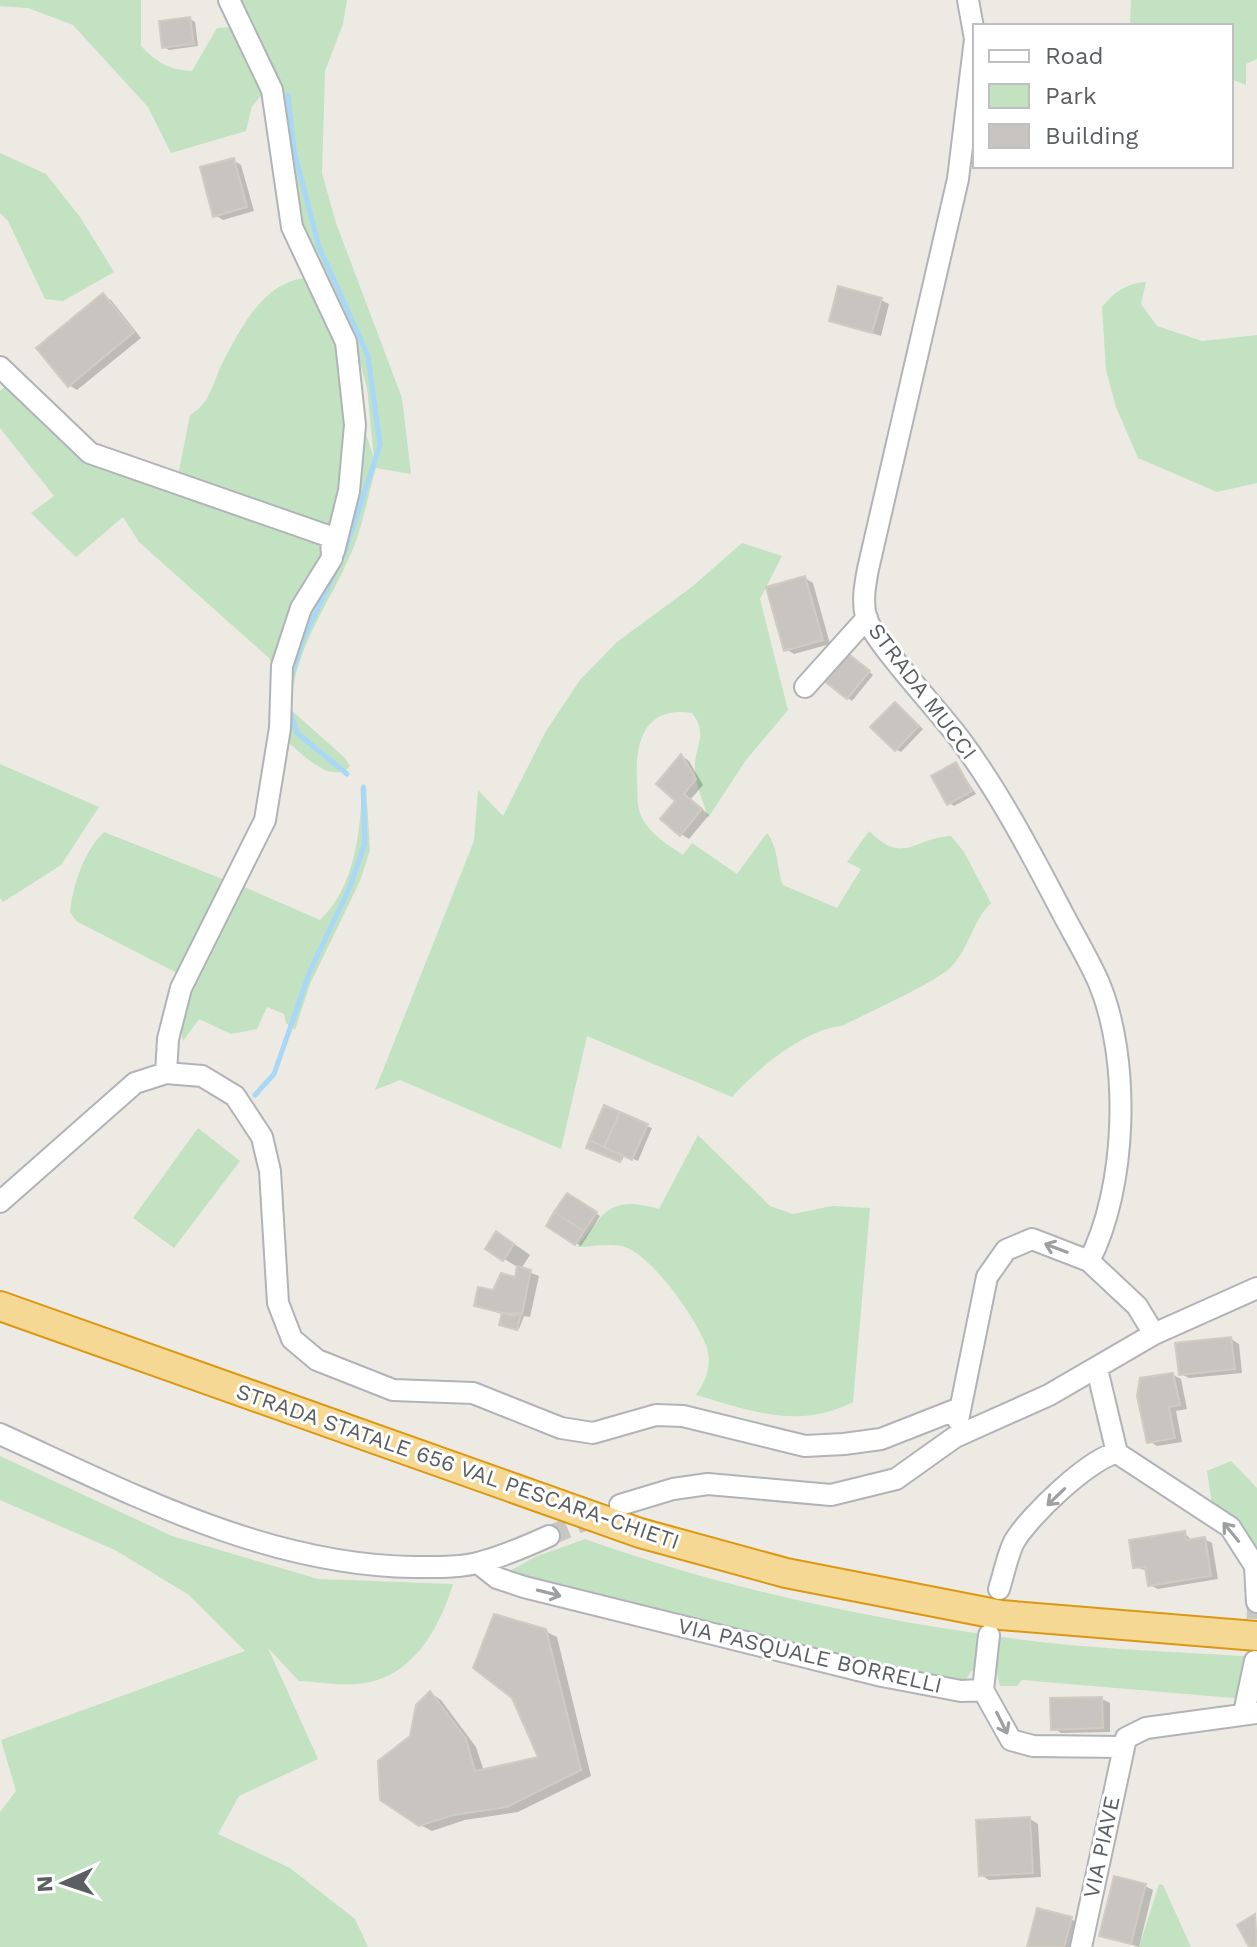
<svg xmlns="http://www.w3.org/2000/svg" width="1257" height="1947" viewBox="0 0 1257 1947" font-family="'Work Sans',sans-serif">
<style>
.green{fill:#c2e2c1}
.shadow{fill:#0003}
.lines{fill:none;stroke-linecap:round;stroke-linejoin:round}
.stream{stroke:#a8d7f7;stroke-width:5}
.building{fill:#c8c5c0;stroke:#d1cbc2;stroke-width:2}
.minor-tunnel{stroke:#c8c7c3;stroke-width:20;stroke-dasharray:20 10;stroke-linecap:butt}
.minor-casing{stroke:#b0b3b7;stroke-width:24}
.highway-casing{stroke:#dc9713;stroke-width:32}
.minor{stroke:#fff;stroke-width:20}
.highway{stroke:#f4d893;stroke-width:28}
.oneway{stroke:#9d9fa1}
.labels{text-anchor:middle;stroke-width:6;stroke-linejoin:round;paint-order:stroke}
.street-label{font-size:22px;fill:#5b5f62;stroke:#fff}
</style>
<rect width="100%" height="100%" fill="#eceae3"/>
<!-- green -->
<path class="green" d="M0,0H141V46C157,62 168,70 192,71L217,28L234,27L265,91L252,106L246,131L171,153L148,107L73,25L28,8L0,6Z
M235,0H347L343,24L325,71L322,173L336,223L402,398L411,474L376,468C369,492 364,518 356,541C333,602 296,639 290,709L345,758L350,766C332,786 302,754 287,741L276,675L269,658L139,542L123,517L76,557L31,513L54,496L0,428V391L10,382L81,453L178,476L190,415C212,403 213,379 225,358C243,324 265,282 306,278L322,298L374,459L367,388L352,333L312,251L298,210Z
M1131,0H1257V59L1246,64V85L1231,79V26H1130Z
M0,153L46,174L80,217L114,272L63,301L45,299L8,221L0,213Z
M1146,282L1141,304L1157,326L1202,341L1257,335V483L1217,492L1138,458L1116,407L1106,370L1102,307C1114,292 1127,283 1146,282Z
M742,543L782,556L760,599L788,710L746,760L708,818C704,803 695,784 695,768C694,747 709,734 692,713C644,706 635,742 637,781C638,794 636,806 642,818C651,835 668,845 683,855L692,843L737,874L767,833C779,849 776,866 783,885L837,908L861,869L847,862L869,831C904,866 913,838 951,836L964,852L991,903C972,922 970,946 952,966C939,981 865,1014 842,1026C804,1029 756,1070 732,1097L587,1036L561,1149L400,1080L375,1090L474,841L478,790L503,816L546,731L580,680L617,642L693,586Z
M0,764L99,807L61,865L3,902L0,898Z
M362,784L366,785L370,850L360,881L310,984L295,1030L286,1023L284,1014L267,1007L257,1029L231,1034L199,1019L183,1041L180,1022L182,1006L242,886L320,920C355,888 361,829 362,784Z
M104,832L230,882L183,976L76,921L70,912C73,885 84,851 104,832Z
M198,1128L240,1161L174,1248L133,1218Z
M698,1135L770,1206L793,1214L832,1206L870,1208L853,1402C799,1430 752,1411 696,1395C706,1380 712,1366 707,1348C699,1322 649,1250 621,1246C607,1243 591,1247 577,1247C606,1211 609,1195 659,1209Z
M0,1456L172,1536L318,1579L453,1584C441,1623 418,1669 374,1681C352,1688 322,1682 299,1681L268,1648L318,1759L239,1796L218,1834L290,1868L355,1919L368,1947H0V1812L16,1791L1,1740L245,1651L189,1595L115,1550L0,1500Z
M1231,1461L1257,1488V1562L1213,1510L1207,1471Z
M585,1539C730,1591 887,1623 1040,1642C1111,1650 1185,1652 1257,1657V1700L1022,1680L1017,1686H1000L995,1667L971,1671L961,1689L499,1577L535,1557Z
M1159,1884L1163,1885L1191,1947H1139Z"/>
<!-- shadow -->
<path class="shadow" d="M190,19L195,22L198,46L169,50L164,47Z
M233,160L241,165L254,211L223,220L215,215Z
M103,296L111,300L141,338L77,390L69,385Z
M881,300L889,304L881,336L831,320Z
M805,578L813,583L830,644L794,654L786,649Z
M851,657L873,675L852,701L848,698Z
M900,707L923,729L901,752L896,749Z
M682,756L689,761L703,785L691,799L709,815L689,839L681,834L678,801Z
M956,764L976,794L954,806L949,803Z
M647,1126L652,1128L638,1161L624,1155L622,1161L589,1147Z
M568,1195L600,1216L581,1246L548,1225Z
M513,1243L530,1255L521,1269L539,1276L530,1317L524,1316L519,1329L503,1325L504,1315L476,1305L517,1279L519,1268L488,1249Z
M1231,1339L1239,1344L1242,1373L1189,1378L1181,1374Z
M1173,1375L1181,1379L1187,1409L1176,1411L1182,1442L1157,1446L1149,1441Z
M1184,1533L1193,1541L1204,1539L1212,1543L1218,1579L1158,1589L1150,1585L1148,1571L1135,1567Z
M545,1631L557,1637L591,1776L518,1812L465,1820L432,1831L420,1825L412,1737L430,1693L441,1700L476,1747L484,1771L540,1758Z
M1102,1699L1110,1703V1732L1061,1733L1053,1728Z
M1030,1819L1038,1824L1041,1877L989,1880L981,1875Z
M1145,1886L1153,1890L1139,1947L1101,1935Z
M1071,1919L1079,1924L1073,1947H1029Z"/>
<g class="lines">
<!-- stream -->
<path class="stream" d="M288,95L294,151L319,247L368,356L380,445L344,554L304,637L291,677
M290,711L297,733L347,774
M255,1095L274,1074L310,971L349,889L365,843L363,788"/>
</g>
<!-- building -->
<path class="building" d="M190,17L194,44L162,48L159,21Z
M234,158L247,207L213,217L200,167Z
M838,286L882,298L872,333L829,321Z
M103,293L134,332L68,387L36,348Z
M805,576L823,640L784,651L766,587Z
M846,652L870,671L847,699L823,680Z
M895,702L919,726L895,751L870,727Z
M681,754L696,779L684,794L702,809L680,836L660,819L675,801L656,784Z
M956,762L972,791L947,805L931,776Z
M604,1105L620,1112L604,1147L589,1140Z
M620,1112L648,1124L632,1160L604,1147Z
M589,1140L622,1155L620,1162L586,1148Z
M567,1193L597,1212L584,1231L554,1212Z
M554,1212L584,1231L575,1245L546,1226Z
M496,1231L514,1244L503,1261L485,1249Z
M517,1266L531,1270L522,1314L516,1313L515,1316L474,1306L478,1287L493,1290L501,1273L515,1277Z
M502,1313L521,1314L517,1330L499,1325Z
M1231,1337L1235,1369L1179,1375L1175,1343Z
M1173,1373L1180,1405L1169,1407L1175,1438L1147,1443L1137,1396L1140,1378Z
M1185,1531L1186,1540L1205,1537L1211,1576L1148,1586L1145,1567L1133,1568L1129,1540Z
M494,1614L546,1629L581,1770L507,1807L453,1815L419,1826L380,1800L378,1761L410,1736L416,1705L430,1691L466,1739L475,1771L538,1757L512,1698L473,1668Z
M1102,1697L1103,1728L1051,1730L1050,1698Z
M1030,1817L1033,1873L979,1876L976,1820Z
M1114,1876L1146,1884L1131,1944L1099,1936Z
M1037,1908L1072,1917L1064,1947H1027Z
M1255,1914L1257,1947H1249L1237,1925Z"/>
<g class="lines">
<!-- minor-tunnel -->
<path class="minor-tunnel" d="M549,1536L600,1514
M1256,1649L1257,1605"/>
<defs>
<path id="minor" d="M229,0L272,90L292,227L346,342L355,425L349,491L334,551
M968,0L975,39L958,179L868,569C865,585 862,601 866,617C874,642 942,714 962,742C1001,795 1032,855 1063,914C1075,937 1089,960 1099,983C1131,1060 1127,1188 1089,1261
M0,367L90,453L331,537L332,558L301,608L282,666L280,728L265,820L181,988L168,1039L166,1073
M805,687L867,618
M0,1202L135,1083L166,1073L202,1076L235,1096L262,1137L270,1171L278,1303L292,1339L317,1360L393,1390L473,1393L561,1428L593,1433L656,1415L683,1416L805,1446L844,1444L881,1439L960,1408
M1097,1369L1117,1453
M958,1420L987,1277L1006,1250L1032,1239L1089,1261L1137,1306L1154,1334
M0,1434C132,1494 266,1565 414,1567C435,1567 460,1568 481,1562C504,1556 527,1546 549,1536
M620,1505L673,1489L708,1484L831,1495L896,1479L955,1437L1049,1395L1154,1334L1257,1288
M478,1563L497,1578L524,1587L882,1676L961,1691L983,1690L1011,1740L1033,1746L1122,1747
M999,1589C1004,1574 1007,1556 1014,1542C1028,1517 1091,1457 1117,1453L1230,1527L1255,1566L1257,1602
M983,1690L989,1635
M1244,1713L1255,1661
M1081,1947L1126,1738L1146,1728L1257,1713"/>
<path id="highway" d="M0,1306L640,1533L786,1573L1001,1615L1257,1636"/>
</defs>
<!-- minor casing -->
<use href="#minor" class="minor-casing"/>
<!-- highway casing -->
<use href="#highway" class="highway-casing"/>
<!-- minor -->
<use href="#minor" class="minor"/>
<!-- highway -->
<use href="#highway" class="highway"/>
</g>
<!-- one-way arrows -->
<defs><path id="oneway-shaft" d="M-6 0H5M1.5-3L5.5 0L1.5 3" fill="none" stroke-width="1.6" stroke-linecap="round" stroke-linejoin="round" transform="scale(2)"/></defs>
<g class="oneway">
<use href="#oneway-shaft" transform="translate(1056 1248) rotate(-159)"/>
<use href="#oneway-shaft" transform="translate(1056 1497) rotate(136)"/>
<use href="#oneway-shaft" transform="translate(1231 1532) rotate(-129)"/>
<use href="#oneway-shaft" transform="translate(549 1593) rotate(14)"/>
<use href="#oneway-shaft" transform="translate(1002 1723) rotate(63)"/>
</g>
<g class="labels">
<!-- street labels -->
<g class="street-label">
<text transform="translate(923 691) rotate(53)" y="8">STRADA MUCCI</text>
<text transform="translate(458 1466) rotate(19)" y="8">STRADA STATALE 656 VAL PESCARA-CHIETI</text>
<text transform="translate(810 1655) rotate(13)" y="8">VIA PASQUALE BORRELLI</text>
<text transform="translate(1101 1847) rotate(-78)" y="8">VIA PIAVE</text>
</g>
</g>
<!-- legend -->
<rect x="973" y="24" width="260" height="144" fill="#ffffff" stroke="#bdbfc0" stroke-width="2"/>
<rect x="989" y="50" width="40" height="12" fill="#ffffff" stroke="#bdbfc0" stroke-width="2"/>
<text x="1045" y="64" font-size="24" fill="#5b5f62">Road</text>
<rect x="989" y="84" width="40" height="24" fill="#c2e2c1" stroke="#bdbfc0" stroke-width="2"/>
<text x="1045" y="104" font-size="24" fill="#5b5f62">Park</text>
<rect x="989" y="124" width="40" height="24" fill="#c8c5c0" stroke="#bdbfc0" stroke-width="2"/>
<text x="1045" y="144" font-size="24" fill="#5b5f62">Building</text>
<!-- north arrow -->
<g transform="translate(64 1883) rotate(267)" stroke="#ffffff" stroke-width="6" paint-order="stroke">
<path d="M0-6L14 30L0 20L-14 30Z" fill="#5b5f62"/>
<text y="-12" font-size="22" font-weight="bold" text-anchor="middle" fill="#5b5f62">N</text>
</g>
</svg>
